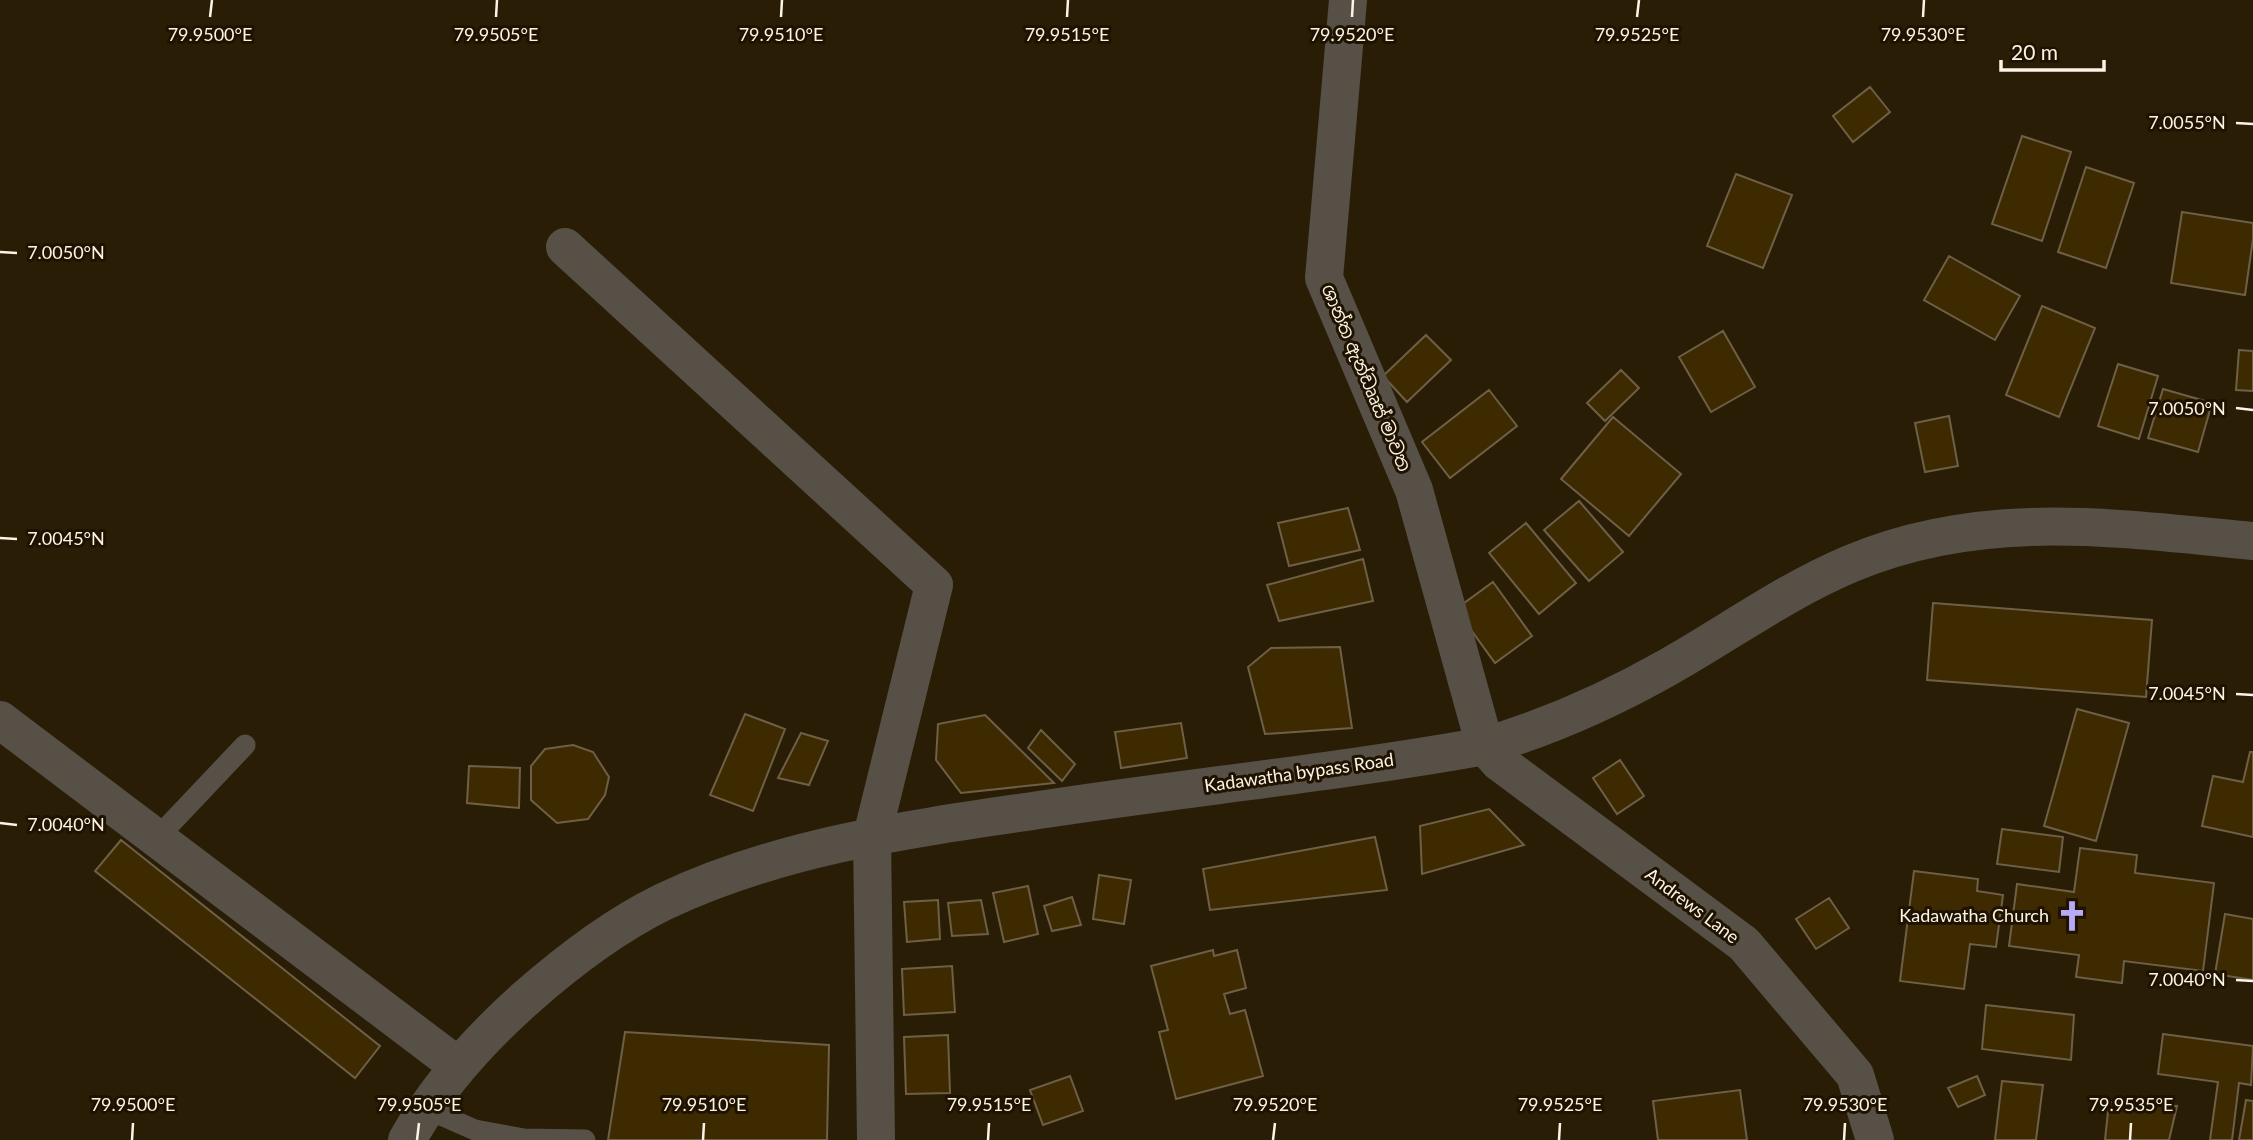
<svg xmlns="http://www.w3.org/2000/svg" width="2253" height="1140" viewBox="0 0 2253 1140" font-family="Lato,'Noto Sans Sinhala',sans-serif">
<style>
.building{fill:#3e2a00;stroke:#6e5f47;stroke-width:2}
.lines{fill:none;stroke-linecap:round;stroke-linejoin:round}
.service{stroke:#565046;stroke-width:21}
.minor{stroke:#565046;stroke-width:38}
.tertiary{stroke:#565046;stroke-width:38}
.ticks{fill:none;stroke:#fcf4e6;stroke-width:2.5}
.labels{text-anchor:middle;stroke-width:6;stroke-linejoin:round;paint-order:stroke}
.street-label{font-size:18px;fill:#fcf4e6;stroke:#1f1300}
.poi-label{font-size:18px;fill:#fcf4e6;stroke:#1f1300;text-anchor:end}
.ticks-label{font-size:18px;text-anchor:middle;fill:#fcf4e6;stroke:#1f1300;stroke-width:6;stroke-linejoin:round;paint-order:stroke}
</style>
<rect width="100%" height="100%" fill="#291d06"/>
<!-- building -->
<path class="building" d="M1870,87L1890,112L1853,142L1833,116Z
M2022,136L2071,152L2042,241L1992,224Z
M2086,167L2134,183L2106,268L2058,252Z
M1736,174L1792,195L1763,268L1707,246Z
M2182,212L2253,223V239L2245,295L2171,283Z
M1949,256L2020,296L1995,340L1924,300Z
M2042,306L2095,328L2059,417L2006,395Z
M1723,331L1755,387L1711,412L1679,357Z
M1426,335L1451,360L1407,402L1383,376Z
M2239,350L2253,351V391L2236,390Z
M2118,364L2158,376L2139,439L2098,426Z
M1621,370L1639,388L1605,421L1587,403Z
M2163,389L2212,403L2198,452L2148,438Z
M1489,390L1517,426L1450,478L1422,442Z
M1949,416L1958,466L1925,472L1915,423Z
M1613,417L1681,474L1629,536L1561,479Z
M1579,501L1623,552L1589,581L1544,530Z
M1348,508L1360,550L1289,566L1278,523Z
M1526,523L1576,583L1539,614L1489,553Z
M1363,559L1373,601L1279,621L1267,585Z
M1493,582L1532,636L1495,663L1456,609Z
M1933,603L2152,620L2146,697L1927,680Z
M1340,647L1352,728L1265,734L1248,667L1271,648Z
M2077,709L2129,723L2096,841L2044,826Z
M745,714L785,729L753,811L710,795Z
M985,715L1054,783L961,793L936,760L938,724Z
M1181,723L1187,758L1121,768L1115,732Z
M1041,730L1075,764L1062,781L1028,748Z
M801,733L828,741L809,785L778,778Z
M573,745L593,752L609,777L605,795L588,819L557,823L531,800V766L545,749Z
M2250,752H2253V837L2202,826L2213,776L2243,782Z
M1620,760L1644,796L1617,814L1593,778Z
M469,766L520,768L519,808L467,803Z
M1489,809L1524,845L1422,874L1420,826Z
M2002,829L2063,837L2059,872L1997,864Z
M1375,837L1387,890L1210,910L1203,869Z
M121,840L380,1046L355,1078L95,871Z
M2080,848L2137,855L2135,873L2214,883L2203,971L2124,961L2122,983L2076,977L2079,955L2009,946L2017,884L2074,892Z
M1914,871L1978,879L1977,891L2003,895L1996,947L1970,944L1964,989L1900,981Z
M1099,875L1131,880L1124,924L1093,919Z
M1028,886L1038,934L1004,942L993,893Z
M1072,897L1081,925L1052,931L1044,906Z
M1829,898L1849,928L1816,949L1796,919Z
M938,900L940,939L907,942L904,902Z
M981,900L988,934L952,936L948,903Z
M2225,914L2253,919V980L2215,974Z
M1213,950L1214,956L1237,950L1246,988L1224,994L1230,1014L1245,1010L1263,1076L1176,1099L1159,1032L1168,1030L1151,966Z
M952,966L955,1012L904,1015L902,969Z
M1986,1005L2074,1015L2071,1060L1982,1049Z
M625,1032L829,1045L827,1140H608Z
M2163,1034L2253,1046L2251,1085L2239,1083L2232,1140H2210L2218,1082L2158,1074Z
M948,1035L950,1093L906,1094L904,1037Z
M1070,1076L1083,1111L1043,1125L1030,1090Z
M1977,1076L1985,1095L1958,1107L1948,1088Z
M2002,1081L2043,1085L2036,1140H1995Z
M1740,1090L1747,1140H1658L1653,1101Z
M2246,1100L2253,1101V1140H2239Z
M2109,1102L2177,1106L2169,1140H2105Z"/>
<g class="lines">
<!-- service -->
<path class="service" d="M157,838L245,745
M425,1108L475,1130L524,1139L585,1140"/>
<!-- minor -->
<path class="minor" d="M1348,0L1324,278L1414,490L1485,746L1499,762L1744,944L1855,1075L1875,1140
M565,247L934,585L872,836L876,1140
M0,720L458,1066"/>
<!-- tertiary -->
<path class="tertiary" d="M407,1140C438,1085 479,1040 526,998C568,961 612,927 663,902C783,845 916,828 1046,809C1192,787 1340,772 1485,746C1550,727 1612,699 1670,666C1730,632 1786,591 1850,564C1982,508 2115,528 2253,541"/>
</g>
<!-- ticks -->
<path class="ticks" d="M210,17L212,0M496,17L497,0M781,17L782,0M1067,17L1068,0M1352,17L1353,0M1637,17L1639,0M1923,17L1924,0M2236,123L2253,124M0,252L17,253M2236,408L2253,410M0,538L17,539M2236,694L2253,695M0,823L17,825M2236,980L2253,981M132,1140L133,1123M417,1140L419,1123M703,1140L704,1123M988,1140L989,1123M1273,1140L1275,1123M1559,1140L1560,1123M1844,1140L1845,1123M2130,1140L2131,1123"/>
<!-- icons -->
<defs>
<symbol id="church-bare" viewBox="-9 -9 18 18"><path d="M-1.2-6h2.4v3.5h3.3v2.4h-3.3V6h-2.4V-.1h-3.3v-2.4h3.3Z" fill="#b6abf8" stroke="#1f1300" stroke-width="2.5" paint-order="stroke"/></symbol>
</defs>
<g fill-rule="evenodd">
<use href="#church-bare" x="2050" y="894" width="44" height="44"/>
</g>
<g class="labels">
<!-- street labels -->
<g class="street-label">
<text transform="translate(1366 378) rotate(67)" y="6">ශාන්ත ඇන්ඩෘෘස් මාවත</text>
<text transform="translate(1299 773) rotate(-8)" y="6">Kadawatha bypass Road</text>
<text transform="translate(1692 906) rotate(37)" y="6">Andrews Lane</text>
</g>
<!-- poi labels -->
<g class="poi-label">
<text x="2049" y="922">Kadawatha Church</text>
</g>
</g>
<g class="ticks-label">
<text x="210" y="41">79.9500°E</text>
<text x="496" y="41">79.9505°E</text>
<text x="781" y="41">79.9510°E</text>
<text x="1067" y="41">79.9515°E</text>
<text x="1352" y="41">79.9520°E</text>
<text x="1637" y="41">79.9525°E</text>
<text x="1923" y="41">79.9530°E</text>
<text x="2187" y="129">7.0055°N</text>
<text x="66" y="259">7.0050°N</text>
<text x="2187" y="415">7.0050°N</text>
<text x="66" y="545">7.0045°N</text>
<text x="2187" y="700">7.0045°N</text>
<text x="66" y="831">7.0040°N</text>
<text x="2187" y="986">7.0040°N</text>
<text x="133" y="1111">79.9500°E</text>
<text x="419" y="1111">79.9505°E</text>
<text x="704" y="1111">79.9510°E</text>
<text x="989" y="1111">79.9515°E</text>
<text x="1275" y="1111">79.9520°E</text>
<text x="1560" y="1111">79.9525°E</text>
<text x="1845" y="1111">79.9530°E</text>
<text x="2131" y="1111">79.9535°E</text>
</g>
<!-- scale -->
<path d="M2001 60v10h103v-10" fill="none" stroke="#fcf4e6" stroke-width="3.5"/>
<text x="2011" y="60" font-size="21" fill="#fcf4e6" stroke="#1f1300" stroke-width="5" paint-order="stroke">20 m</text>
</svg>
